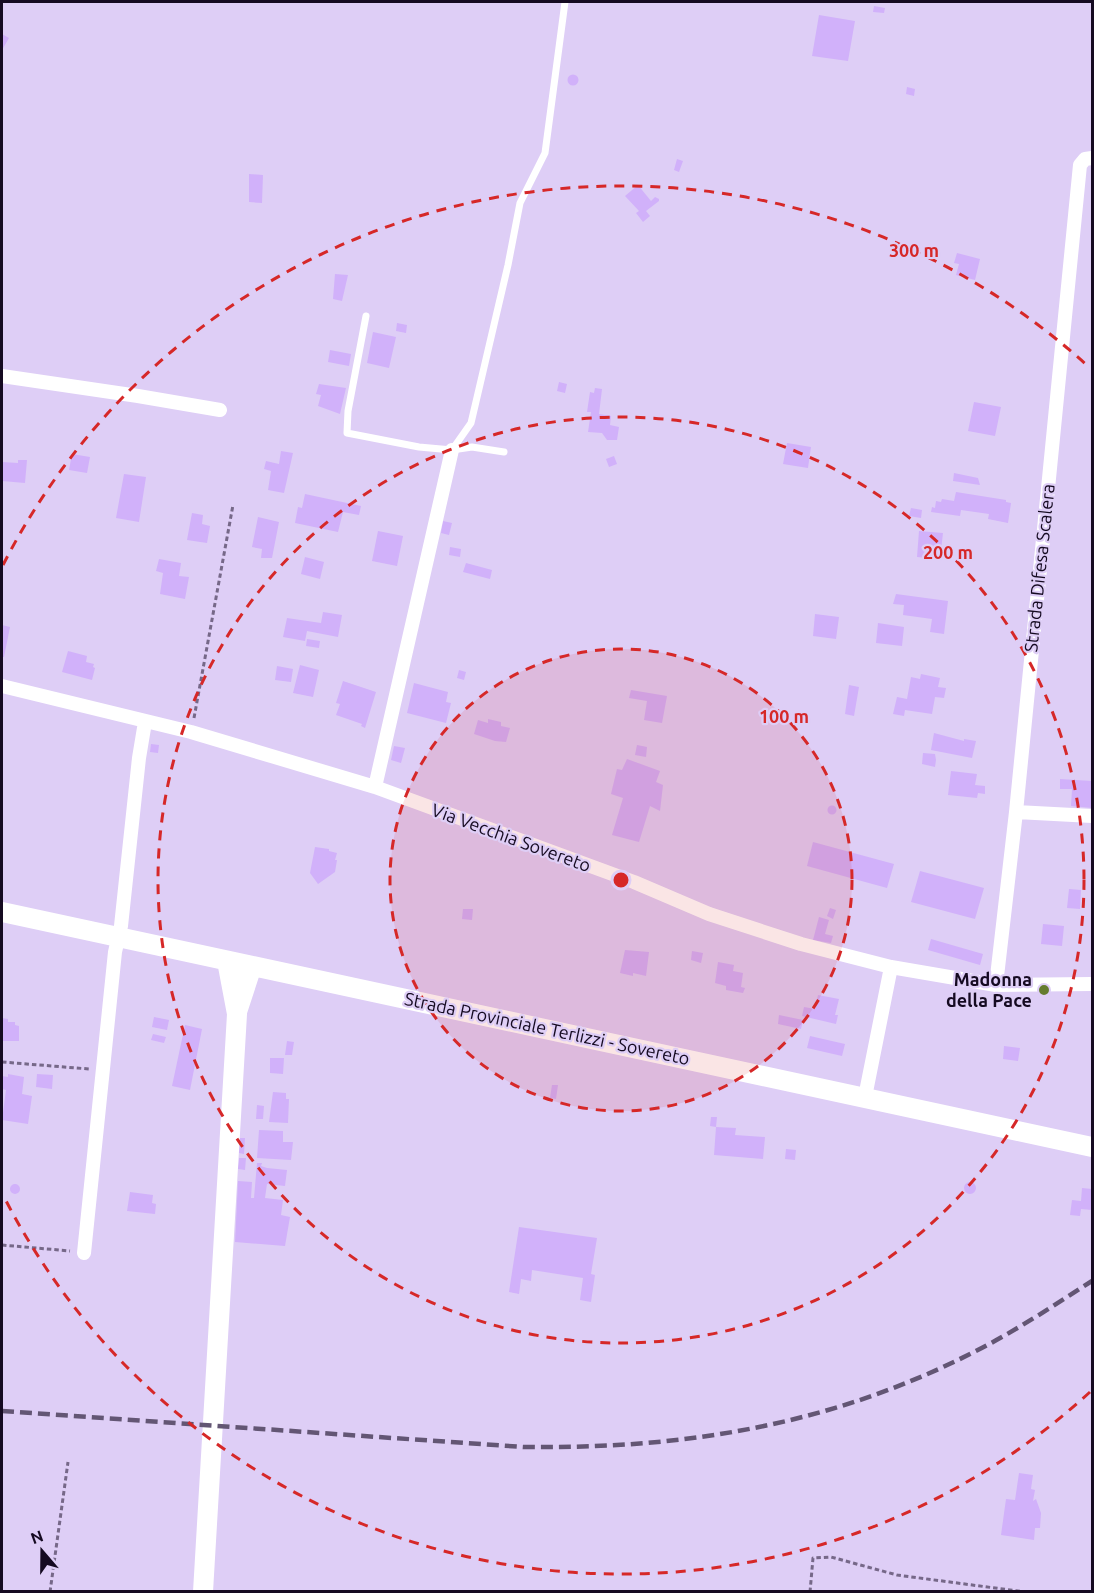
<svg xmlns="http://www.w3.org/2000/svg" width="1094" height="1593" viewBox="0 0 1094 1593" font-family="Ubuntu,sans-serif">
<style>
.building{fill:#d1b1fa}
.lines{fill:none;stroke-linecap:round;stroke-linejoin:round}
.path{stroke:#766888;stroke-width:3;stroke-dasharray:4.5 3;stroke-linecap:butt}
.lane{stroke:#fff;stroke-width:7}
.street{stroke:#fff;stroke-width:14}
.secondary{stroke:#fff;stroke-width:20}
.rail{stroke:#635674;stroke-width:4.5;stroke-dasharray:12 6;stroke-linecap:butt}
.ring{fill:none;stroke:#d62828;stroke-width:3;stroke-dasharray:10 8}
.poi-dot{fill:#657c2e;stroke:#decef6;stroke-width:2}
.labels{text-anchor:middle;stroke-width:4.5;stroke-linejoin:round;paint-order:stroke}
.street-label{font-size:18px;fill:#150a21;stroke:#decef6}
.poi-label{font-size:18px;font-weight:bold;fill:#150a21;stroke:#decef6;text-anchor:end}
.centre{fill:#d62828;stroke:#decef6;stroke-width:3}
.ring-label{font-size:18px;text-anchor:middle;font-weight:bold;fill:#d62828;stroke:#decef6;stroke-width:4.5;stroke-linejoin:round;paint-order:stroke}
</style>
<rect width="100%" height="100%" fill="#decef6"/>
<!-- building -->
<path class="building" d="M874,6L885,8L884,13L873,12Z
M819,15L855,21L848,61L812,56Z
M2,34L9,38L2,50Z
M567.5 80a5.5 5.5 0 1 1 11 0a5.5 5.5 0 1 1-11 0Z
M907,87L915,89L914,96L906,94Z
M677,159L683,161L679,172L674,170Z
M249,174L263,175L262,203L249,202Z
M638,185L651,201L655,197L659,199V201L646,211L650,216L643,222L636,213L639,211L625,196Z
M957,253L980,259L975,280L956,275L959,264L954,263Z
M335,274L348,275L342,301L333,299Z
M397,323L407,325L406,333L396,331Z
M373,332L396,337L389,368L367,363Z
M330,350L351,354L349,366L328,362Z
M559,382L567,384L565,393L557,391Z
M319,384L346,388L340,414L318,406L321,395L316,394Z
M595,388L602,389L599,414L611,416L610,425L619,427L617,440H607L602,433L588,432L591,412H587L590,392L594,393Z
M974,402L1001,407L995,436L968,431Z
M787,443L811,447L808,468L783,464Z
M281,451L293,453L284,493L268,490L271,471L264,469L266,461L279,464Z
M72,454L90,457L87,473L69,470Z
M614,456L617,464L609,467L606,459Z
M18,460H27L25,483L2,481V462L18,463Z
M954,473L978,478L980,485L953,481Z
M124,474L146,477L139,522L116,518Z
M956,492L1006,500V502L1011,503L1008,523L988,519L989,514L961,510L960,516L931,512L932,507L935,508L936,501L941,502L942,499L954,501Z
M305,494L361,506L359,515L343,512L338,532L295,523L298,507L302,508Z
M911,508L922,510L921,518L909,516Z
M192,513L203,515L202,524L210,526L207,543L187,540Z
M258,517L279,522L272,558H261L262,549L252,547Z
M443,521L452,523L449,535L441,533Z
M378,531L403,536L397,566L372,561Z
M919,531L943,533L940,559L917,557Z
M450,547L461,549L460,557L449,555Z
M305,557L324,562L320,579L301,574Z
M159,559L181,563L179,576L189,577L185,599L160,594L163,573L156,571Z
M466,563L492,570L490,579L463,572Z
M896,594L948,601L944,634L930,632L932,619L903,615L904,605L893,604Z
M323,612L342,615L338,637L307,631L305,641L283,637L287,618L321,623Z
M815,614L839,617L836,639L813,636Z
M878,623L904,627L902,646L876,643Z
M2,625L10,627L4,657H2Z
M307,639L320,641L319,648L306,646Z
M68,651L87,656L86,662L94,664L93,667L95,668L92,680L62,672Z
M300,665L319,670L313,697L293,693Z
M277,666L293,669L291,682L275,680Z
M459,670L466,672L464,680L457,678Z
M921,674L940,678L938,687L946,688L944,698L935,697L932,714L905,710L904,716L893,714L897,697L907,699L911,677L920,679Z
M343,681L376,692L365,728L361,726L362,724L336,715L340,704L336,703Z
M414,683L448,692L446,702L451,703L446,723L407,713Z
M849,685L859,687L854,716L845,714Z
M631,690L667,696L662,723L644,720L647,701L629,698Z
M488,719L501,722V726L510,728L506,742L495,741L474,734L478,720L488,723Z
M934,733L964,741V739L976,741L972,758L931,750Z
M151,744L159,745L158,753L150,752Z
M637,745L647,747L646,757L635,755Z
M394,746L405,748L401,763L391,760Z
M923,753L935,754L936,760L935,767L922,764Z
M627,759L660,771L656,782L663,785L660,811L650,806L639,842L612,835L623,798L611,794L617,769L622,770Z
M951,771L977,774L975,785L985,786V794L978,793L977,798L948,795Z
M1060,779L1092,781V808L1071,806L1072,789H1060Z
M827.5 810a4.5 4.5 0 1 1 9 0a4.5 4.5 0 1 1-9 0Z
M813,842L894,864L887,888L807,866Z
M315,847L329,849V851L337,853L335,860H337L335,872L318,884L310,873Z
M920,871L984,888L975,919L911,902Z
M1069,889L1081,890L1080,909L1067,908Z
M830,908L836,910L833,919L827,916Z
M463,909H473L472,920L462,919Z
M819,917L829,920L825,934L833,936L831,943L813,940Z
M1043,924L1064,926L1062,946L1041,944Z
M931,939L983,954L980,965L928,950Z
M625,950L649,952L646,976L633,973V976L620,973Z
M692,951L703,953L701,963L691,960Z
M718,962L734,965L733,971L743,973L741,987L745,988L743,993L726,990V986L715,983Z
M818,995L839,999L835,1015H838L836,1024L802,1016L804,1007L815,1009Z
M779,1015L803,1020L801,1029L778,1024Z
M154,1017L169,1020L167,1030L152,1027Z
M2,1018L8,1019V1022H15V1025L19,1026V1041H2Z
M185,1025L202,1029L190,1090L172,1086Z
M153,1034L166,1037L164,1043L151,1040Z
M810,1036L845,1044L842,1056L807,1048Z
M287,1041L294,1042L292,1055H285Z
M1004,1046L1020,1048L1018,1061L1003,1059Z
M270,1058H284L283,1074L270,1073Z
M8,1074L24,1077L22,1094L32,1096L28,1124L2,1120L6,1090L2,1089V1076L8,1077Z
M37,1074L53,1075L52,1089L36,1087Z
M552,1085H558L556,1099L550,1098Z
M273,1092L286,1093V1099H289L288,1123L269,1122Z
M257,1105L264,1106L263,1119H256Z
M711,1117H717L716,1127L710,1126Z
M716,1127L736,1128L735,1135L765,1137L763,1159L714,1155Z
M259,1130L283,1131V1142H293L291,1160L257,1158Z
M240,1138H245L244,1154L239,1153Z
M786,1149L796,1150L795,1160L785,1159Z
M239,1158H246L245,1170L238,1169Z
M257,1163H262L261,1166L267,1168L287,1170L285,1186L267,1184L265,1198L283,1200L281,1215L290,1217L285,1246L235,1242L238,1181L252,1182L251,1198H254Z
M964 1188a6 6 0 1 1 12 0a6 6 0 1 1-12 0Z
M10 1189a5 5 0 1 1 10 0a5 5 0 1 1-10 0Z
M1082,1188L1092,1189V1210L1081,1209L1080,1216L1070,1215L1072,1200L1081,1201Z
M130,1192L153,1195L152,1203L156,1204L155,1214L127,1211Z
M519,1227L597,1238L591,1274L595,1275L591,1302L580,1300L583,1278L532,1270L531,1281L521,1279L519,1294L509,1292Z
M1019,1473L1033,1475L1031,1489L1035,1490L1033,1501L1036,1499L1041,1513L1040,1528H1035L1034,1540L1001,1535L1006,1499L1015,1500Z"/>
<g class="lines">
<!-- path -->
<path class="path" d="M194,718L233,505
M2,1062L89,1069
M2,1245L70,1251
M50,1592L68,1462
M810,1592L813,1558L831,1557L897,1575L1025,1592"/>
<!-- lane -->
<path class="lane" d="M366,316L348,411L347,433L419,447L452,450L472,447L504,452
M452,450L471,423L508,265L520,203L545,153L565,2"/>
<!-- street -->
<path class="street" d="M2,376L138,396L220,410
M2,686L191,732L375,787L634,882L709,914L801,944L891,967L996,985L1092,984
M375,787L452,450
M1016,812L1092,816
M996,985L1016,812L1080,165L1085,159L1092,158
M865,1097L891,967
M84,1253L115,952L121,926L139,758L145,722"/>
<!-- secondary -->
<path class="secondary" d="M2,912L1092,1147
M237,1012L252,966
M203,1592L237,1014L227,961"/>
<!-- rail -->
<path class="rail" d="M2,1411L523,1447C683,1449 828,1426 972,1353C1014,1332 1053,1306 1092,1281"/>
</g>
<!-- distance rings -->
<circle cx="621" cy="880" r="231" fill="#d62828" fill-opacity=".12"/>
<g class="ring">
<circle cx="621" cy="880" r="231"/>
<circle cx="621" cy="880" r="463"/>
<path d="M1090 1392A694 694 0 0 1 3 1195M3 565A694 694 0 0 1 1090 368"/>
</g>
<!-- markers -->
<circle class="poi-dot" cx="1044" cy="990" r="6"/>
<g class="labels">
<!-- street labels -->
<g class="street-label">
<text transform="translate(1040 568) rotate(-84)" y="6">Strada Difesa Scalera</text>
<text transform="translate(511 838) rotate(20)" y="6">Via Vecchia Sovereto</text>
<text transform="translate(547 1029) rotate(12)" y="6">Strada Provinciale Terlizzi - Sovereto</text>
</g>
<!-- poi labels -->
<g class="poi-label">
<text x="1032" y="986">Madonna<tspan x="1032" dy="21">della Pace</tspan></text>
</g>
</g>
<circle cx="621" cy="880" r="9" class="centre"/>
<g class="ring-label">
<text x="914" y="257">300 m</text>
<text x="948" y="559">200 m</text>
<text x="784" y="723">100 m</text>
</g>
<!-- border -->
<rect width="1094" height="1593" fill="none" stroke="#150a21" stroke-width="6"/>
<!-- north arrow -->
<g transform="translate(42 1551) rotate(340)" stroke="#decef6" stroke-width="4.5" paint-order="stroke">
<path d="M0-4.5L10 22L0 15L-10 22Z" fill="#150a21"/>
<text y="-9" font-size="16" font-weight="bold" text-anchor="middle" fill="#150a21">N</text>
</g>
</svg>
